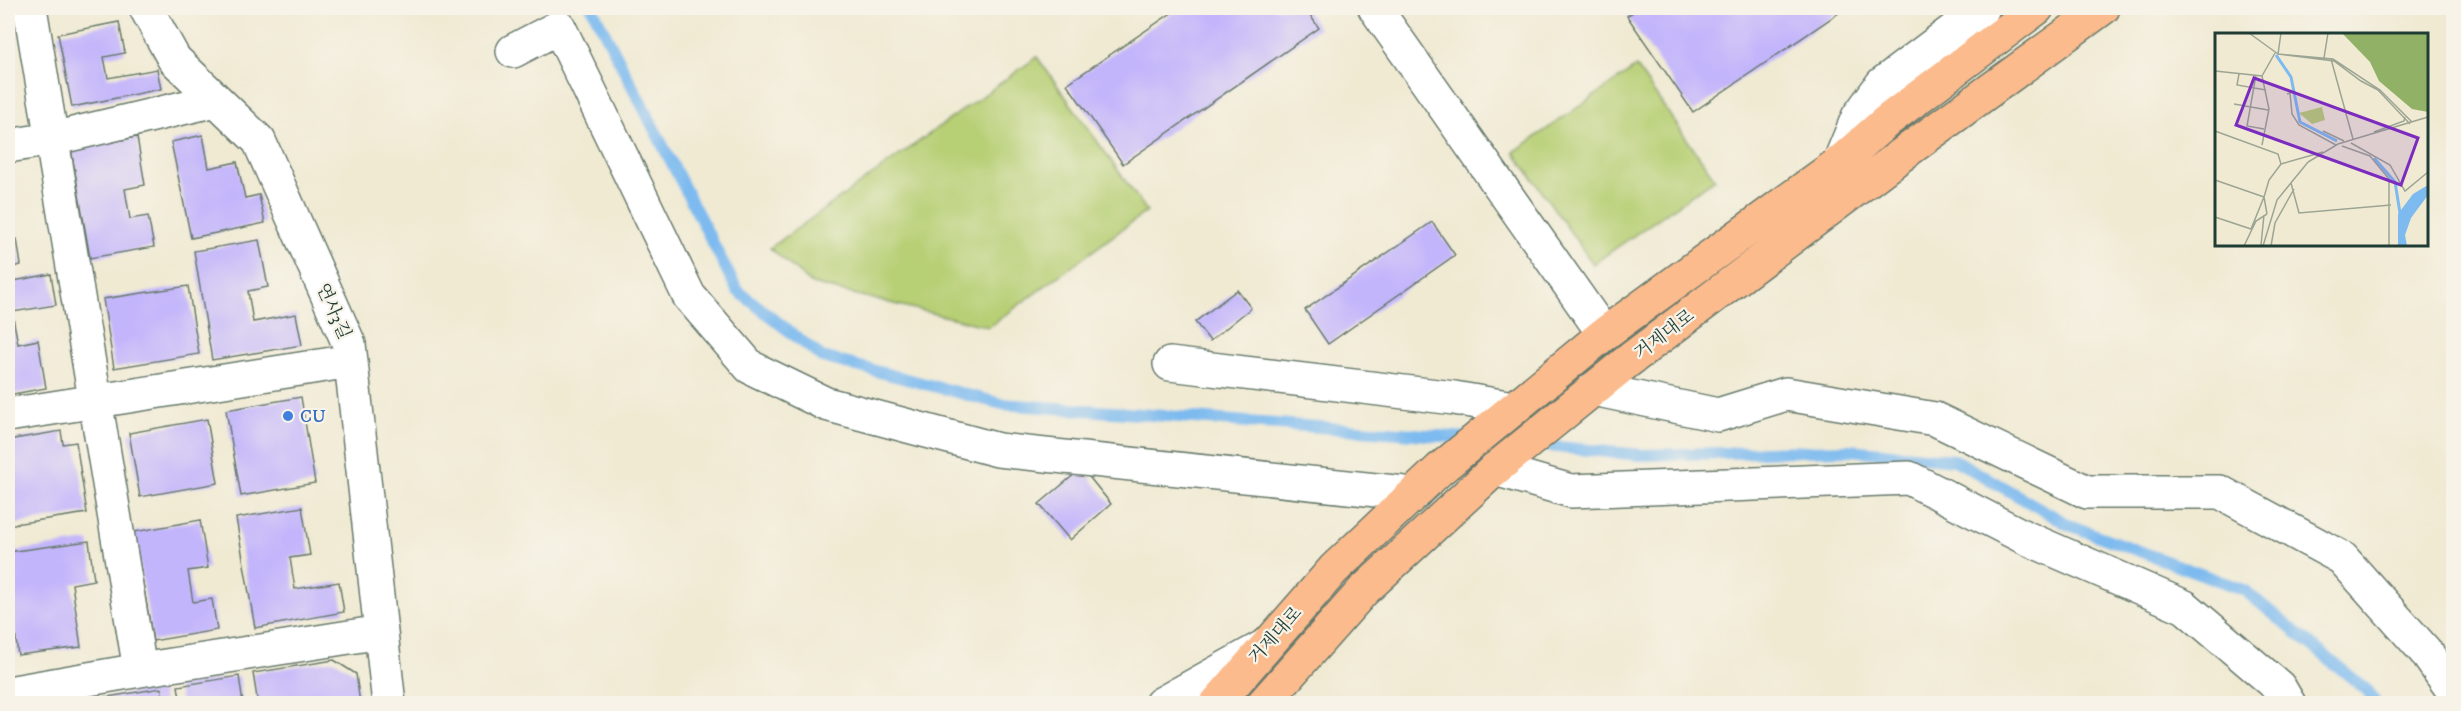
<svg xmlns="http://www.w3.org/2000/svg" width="2461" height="711" viewBox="0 0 2461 711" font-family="'IM FELL DW Pica','Noto Serif KR',serif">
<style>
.green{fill:#b7cf74;stroke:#6b8654;stroke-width:1.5}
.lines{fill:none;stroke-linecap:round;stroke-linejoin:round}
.stream{stroke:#7cbaef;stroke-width:12}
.building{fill:#c3b5fb}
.minor-casing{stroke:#687a6c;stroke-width:36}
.major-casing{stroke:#687a6c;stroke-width:36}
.minor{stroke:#fff;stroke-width:33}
.major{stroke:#fbbb8d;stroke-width:33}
.shop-dot{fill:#3f7fe0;stroke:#f7f3e8;stroke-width:2}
.labels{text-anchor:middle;stroke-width:4.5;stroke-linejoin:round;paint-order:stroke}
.street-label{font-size:18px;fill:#1f3d34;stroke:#f7f3e8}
.shop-label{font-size:18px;fill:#366cbe;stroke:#f7f3e8;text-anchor:start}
.inset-river{fill:none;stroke:#7cbaef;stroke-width:3}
.inset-road{fill:none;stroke:#9ca593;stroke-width:1.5}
.view{fill:#7b2cbf;fill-opacity:0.15;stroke:#7b2cbf;stroke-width:3}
.inset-edge{fill:none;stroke:#1f3d34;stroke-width:3}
</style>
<rect width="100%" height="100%" fill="#f7f3e8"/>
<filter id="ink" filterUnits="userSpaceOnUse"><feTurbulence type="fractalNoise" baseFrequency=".0167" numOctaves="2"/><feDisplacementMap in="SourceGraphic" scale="12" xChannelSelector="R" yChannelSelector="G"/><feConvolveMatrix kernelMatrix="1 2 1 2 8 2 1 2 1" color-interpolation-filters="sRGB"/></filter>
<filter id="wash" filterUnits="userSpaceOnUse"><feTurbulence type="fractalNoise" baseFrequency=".008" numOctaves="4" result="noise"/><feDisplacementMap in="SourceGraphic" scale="24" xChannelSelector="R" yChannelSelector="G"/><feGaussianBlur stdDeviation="1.35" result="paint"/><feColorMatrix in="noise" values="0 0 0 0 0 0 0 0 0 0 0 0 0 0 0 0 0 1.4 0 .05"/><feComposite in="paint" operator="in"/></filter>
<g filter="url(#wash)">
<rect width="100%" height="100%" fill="#f0ead3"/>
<!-- green -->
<path class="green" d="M1037,57L1147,211L989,327L812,284L770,248Z
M1636,67L1715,179L1593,264L1514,152Z"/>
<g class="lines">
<!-- stream -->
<path class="stream" d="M592,8L737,290L822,357L1002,404L1468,438
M1485,440L1641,455L1849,450L1955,460L2069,525L2244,590L2368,691L2376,704"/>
</g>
<g id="blocks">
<!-- building -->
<path class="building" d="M1179,8H1305L1319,28L1123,164L1067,84Z
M1639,8H1846L1693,112L1627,16Z
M119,22L125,53L104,57L108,78L157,69L161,89L72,107L58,34Z
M203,135L209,168L237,162L245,198L259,195L265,223L191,238L171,142Z
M137,137L145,185L125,189L130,219L148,216L154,247L90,258L71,149Z
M1432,222L1455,255L1328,344L1305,310Z
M17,239L21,265L8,268V241Z
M259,240L268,287L248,291L253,322L296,314L302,345L212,360L194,251Z
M51,274L56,305L12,312L18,344L38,340L46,388L8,395V282Z
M188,286L199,354L114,368L103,299Z
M1237,290L1251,308L1210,341L1195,322Z
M301,397L315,483L241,496L226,410Z
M207,419L218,483L140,497L129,433Z
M61,431L63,444L76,442L87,513L8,525V440Z
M1082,468L1111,504L1070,540L1039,504Z
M302,507L310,555L290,558L295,589L339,582L344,612L255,628L236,518Z
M200,520L208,568L188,571L193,602L212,599L217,630L153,641L134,532Z
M89,541L94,580L72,584L81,647L18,655L8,576V552Z
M334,660L356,674L360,704H258L253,673Z
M239,676L243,704H181L178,686Z
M161,688L164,704H78V702Z"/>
</g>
</g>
<g filter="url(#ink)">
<use href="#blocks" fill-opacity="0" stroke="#687a6c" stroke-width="1.5"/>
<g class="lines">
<defs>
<path id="minor" d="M30,8L140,670L381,632
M146,8L174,59L259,141L349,344L389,704
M1375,8L1604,334
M513,51L559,27L689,296L750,367L826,404L998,450L1414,494
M8,146L52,139L216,100
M1839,163L1858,117L1882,84L1983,8
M1170,364L1454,398L1513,408
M1593,389L1718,415L1786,394L1935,419L2087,492H2220L2342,558L2425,651L2454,692
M8,415L351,361
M1495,469L1571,491L1909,478L2024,537L2185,607L2279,687L2289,704
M8,693L140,670
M1161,704L1265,646"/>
<path id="major" d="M1216,704L1334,569L1439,470L1604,334L1839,163L1888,120L2037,8
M1263,704L1363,591L1495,469L1628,361L1912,147L2103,8"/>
</defs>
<!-- minor casing -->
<use href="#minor" class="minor-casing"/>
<!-- major casing -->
<use href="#major" class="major-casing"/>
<!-- minor -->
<use href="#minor" class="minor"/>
<!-- major -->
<use href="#major" class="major"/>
</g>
</g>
<!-- markers -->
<circle class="shop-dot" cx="288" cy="416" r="6"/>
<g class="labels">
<!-- street labels -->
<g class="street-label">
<text transform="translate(334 311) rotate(66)" y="6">연사3길</text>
<text transform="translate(1664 334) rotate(-37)" y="6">거제대로</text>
<text transform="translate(1275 635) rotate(-48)" y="6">거제대로</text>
</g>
<!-- shop labels -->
<g class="shop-label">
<text x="300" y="422">CU</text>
</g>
</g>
<!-- overview -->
<g transform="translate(2215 33)">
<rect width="213" height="213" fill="#f0ead3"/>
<path d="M107,74L110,87L97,91L84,80Z" fill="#b7cf74"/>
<path d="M127,0H213V79L197,76L164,48L155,29Z" fill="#91b266"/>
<path d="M213,152V162L196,185L190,202L192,213H183V181L198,161Z" fill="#7cbaef"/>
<path class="inset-river" d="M61,22L76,44L85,89L122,108M159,125L180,149L185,180"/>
<path class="inset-road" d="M34,0L63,21L66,0M109,25L113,0M116,26L138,106M0,38L47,43L54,76L47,112M24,41L22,52L51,57M41,42L32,93L49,96M47,43L60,20M72,61L75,60L77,81L84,92L121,112M19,71L53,77M195,91L163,57L146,48L119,28L63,21L118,26L165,57L197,89M0,98L63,121L66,131L54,147L49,164L52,181M108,98L129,108M159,99L189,88L190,84M136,110L175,132L190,158L213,139M127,113L155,123L174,146V213M66,131L108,119M0,147L49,164L36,196L0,184M76,150L84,180L176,172M46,212L49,182M29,213L41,188L52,181M48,213L62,167L93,129L123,111L213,84M56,213L60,190L79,156"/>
<path class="view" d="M39,45L203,105L186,152L21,92Z"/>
<rect width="213" height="213" class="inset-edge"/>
</g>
<!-- margin -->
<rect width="2461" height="711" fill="none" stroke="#f7f3e8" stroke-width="30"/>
</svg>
